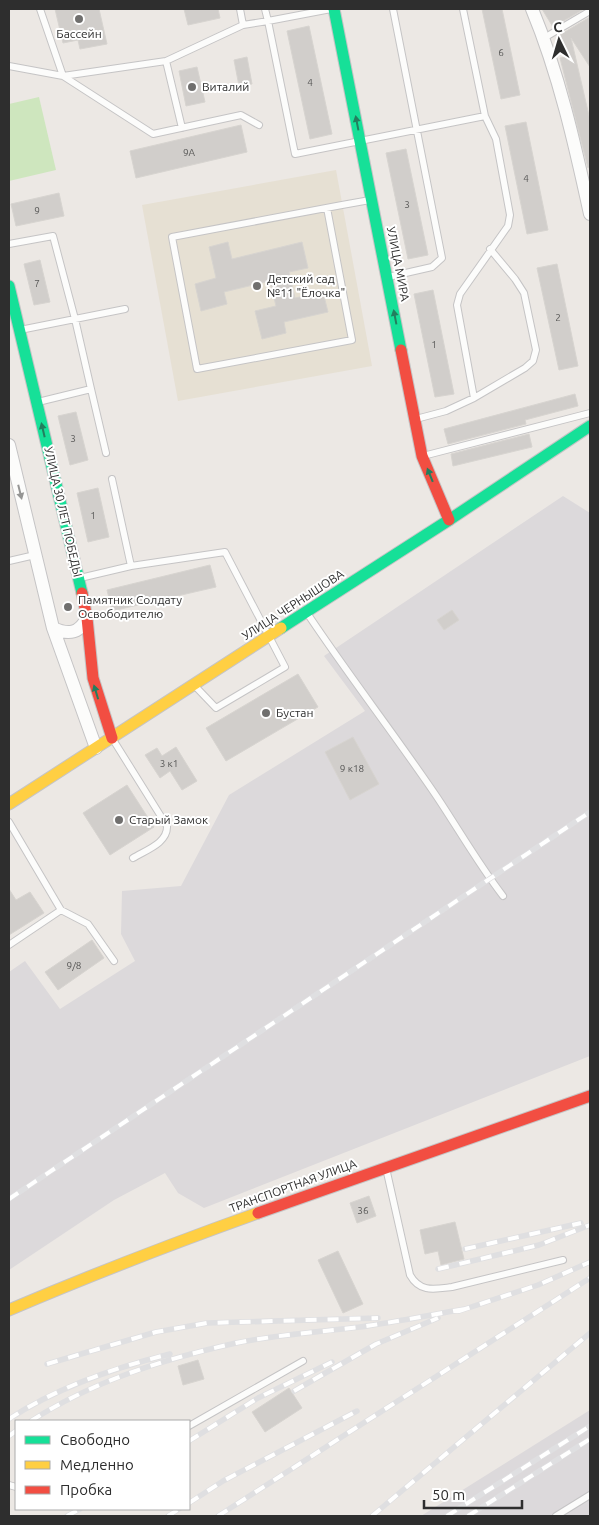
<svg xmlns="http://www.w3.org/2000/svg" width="599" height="1525" viewBox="0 0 599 1525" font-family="Ubuntu,sans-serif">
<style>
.industrial{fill:#dcd9db}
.education{fill:#e6e0d3}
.green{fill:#cee6be}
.building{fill:#d1cecb;stroke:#d7d4d0}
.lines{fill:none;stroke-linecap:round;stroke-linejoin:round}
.lane-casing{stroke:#c5c4c5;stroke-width:8}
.street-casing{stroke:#c5c4c5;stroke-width:14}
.fast-casing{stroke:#c5c4c5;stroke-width:13}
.slow-casing{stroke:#c5c4c5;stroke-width:13}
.jam-casing{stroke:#c5c4c5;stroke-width:13}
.lane{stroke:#fcfcfb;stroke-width:6}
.street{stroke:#fcfcfb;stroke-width:12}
.fast{stroke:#16e098;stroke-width:11}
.slow{stroke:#ffcf43;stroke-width:11}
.jam{stroke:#f24e42;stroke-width:11}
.rail-casing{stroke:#dfdfe1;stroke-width:5.5}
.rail{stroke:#fff;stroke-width:4;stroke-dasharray:11;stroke-linecap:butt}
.oneway{fill:#237e5e}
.oneway2{fill:#959594}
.poi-dot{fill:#706f6e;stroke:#fff;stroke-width:2}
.labels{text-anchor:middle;stroke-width:4;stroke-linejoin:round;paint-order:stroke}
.number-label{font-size:10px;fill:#585857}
.poi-label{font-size:12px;fill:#2e2e2e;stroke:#fff;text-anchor:start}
.street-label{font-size:12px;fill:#2e2e2e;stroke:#fff}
</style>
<rect width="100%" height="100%" fill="#ece8e4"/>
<!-- industrial -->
<path class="industrial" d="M563,496L590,513V1056L204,1208L178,1193L165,1173L114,1200L9,1270V972L25,961L60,1009L135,961L121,934L122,891L181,886L229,795L365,711L324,656Z
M590,1410V1516H421Z"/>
<!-- education -->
<path class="education" d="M336,170L372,366L178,401L142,205Z"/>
<!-- green -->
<path class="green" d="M39,97L56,170L9,181V104Z"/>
<!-- building -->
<path class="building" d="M55,9H99L107,44L80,49L78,40L63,43Z
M184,9H218L220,18L188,25Z
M482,9H502L520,95L501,99Z
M542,9H584L553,27Z
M590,17V67L571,38L590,120V167L588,168L560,58L566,57L557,41L560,39L558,36Z
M309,26L332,134L310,139L287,31Z
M247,57L252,84L239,86L234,60Z
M197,67L205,102L186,106L179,71Z
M526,122L548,230L527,234L505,126Z
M241,125L247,152L136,178L130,151Z
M406,149L428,255L408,259L386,153Z
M59,193L64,216L16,226L11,204Z
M228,242L232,259L302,242L308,268L289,272L295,298L323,292L328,312L284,322L286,333L262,339L255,311L276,306L270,281L224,292L227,304L201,311L195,284L216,278L209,247Z
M40,260L50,302L34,305L24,264Z
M557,264L578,366L559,370L537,268Z
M433,290L454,394L435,397L414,294Z
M575,394L578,406L525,420L526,424L448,444L444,429Z
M76,412L88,460L70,465L58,416Z
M529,434L532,447L453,466L451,454Z
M98,488L109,537L88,542L77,493Z
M210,565L216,587L112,611L107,590Z
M452,610L459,620L444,630L437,620Z
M298,674L318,707L226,761L206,728Z
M353,737L379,784L350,800L325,752Z
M176,747L197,781L182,790L170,771L160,778L145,755L157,748L162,756Z
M127,785L154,827L110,855L83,813Z
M9,889L16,900L30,892L44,913L9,935Z
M92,940L104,958L58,990L45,972Z
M369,1196L376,1216L357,1223L350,1203Z
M455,1222L464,1259L441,1265L438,1251L425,1254L420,1230Z
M338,1251L363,1304L343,1313L318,1260Z
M198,1360L204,1379L183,1385L178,1366Z
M289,1388L302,1408L265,1432L252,1412Z"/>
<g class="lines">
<defs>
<path id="lane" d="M40,9L63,76L166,61L243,25
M240,9L243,25L268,21L265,9
M331,9L268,21L295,154L485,116L496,139L510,215L508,226L460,294L457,305L474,398
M463,9L485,116
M544,38L590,11
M166,61L182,128
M9,66L63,76L153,134L241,115L259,125
M327,208L352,340L197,369L172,237L342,205L370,200
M9,244L53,236L75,319L91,389
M388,277L432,267L442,258L393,9
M20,330L125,309
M38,402L91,389L106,453
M416,419L446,411L474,398L525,368L533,361L536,350L524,293L515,279L490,249
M423,456L590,413
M112,479L131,566
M9,561L35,555
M80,578L131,566L225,552L285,667L216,708L194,685
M307,613C349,676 395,735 437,797C459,830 479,865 503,896
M112,738L167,826C168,843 146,850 133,858
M9,822L61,910L9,945
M61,910L88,924L114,961
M386,1168L410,1275C420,1293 435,1289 452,1287L563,1260
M189,1426L303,1361
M9,1485L16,1487
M556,1516L590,1495"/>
<path id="street" d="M532,9C559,74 575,145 590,214
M9,445L53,628L96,748
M53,628C68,635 79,634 87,618"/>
<path id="fast" d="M334,9L401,350
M9,286L82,593
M281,628L449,520L590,426"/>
<path id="slow" d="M9,804L281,628
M9,1310C91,1275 174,1243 258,1213"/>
<path id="jam" d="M401,350L422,456L449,520
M82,593L87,618L93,678L112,738
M258,1213L590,1096"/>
</defs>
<!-- lane casing -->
<use href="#lane" class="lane-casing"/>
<!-- street casing -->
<use href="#street" class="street-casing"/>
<!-- fast casing -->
<use href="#fast" class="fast-casing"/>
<!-- slow casing -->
<use href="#slow" class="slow-casing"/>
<!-- jam casing -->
<use href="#jam" class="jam-casing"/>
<!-- lane -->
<use href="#lane" class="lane"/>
<!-- street -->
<use href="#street" class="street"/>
<!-- fast -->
<use href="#fast" class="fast"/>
<!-- slow -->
<use href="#slow" class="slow"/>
<!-- jam -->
<use href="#jam" class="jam"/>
<defs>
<path id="rail" d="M9,1199L590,812
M465,1249L581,1223
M438,1269L539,1245L590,1225
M459,1311L538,1285L590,1262
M47,1364L156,1332L207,1323L378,1318
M294,1391L376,1344L438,1318
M9,1419C58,1387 113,1368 170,1354
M31,1421C93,1381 164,1359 236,1343C276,1335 319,1332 360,1327C395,1322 430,1315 465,1309
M9,1436L16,1431
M189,1441L258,1398L332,1362
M189,1503L223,1481L357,1411
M67,1516L80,1509
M168,1516L179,1509
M218,1516L590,1278
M372,1516L590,1333
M447,1516L590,1426
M468,1516L590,1439"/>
</defs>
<!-- rail casing -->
<use href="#rail" class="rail-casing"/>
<!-- rail -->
<use href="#rail" class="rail"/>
</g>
<!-- one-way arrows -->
<defs><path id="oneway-solid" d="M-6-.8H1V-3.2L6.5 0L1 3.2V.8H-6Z" transform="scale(1.25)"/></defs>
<g class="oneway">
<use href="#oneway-solid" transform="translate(357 123) rotate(-101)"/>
<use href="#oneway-solid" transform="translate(395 317) rotate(-101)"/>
<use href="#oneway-solid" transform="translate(43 430) rotate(-103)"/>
<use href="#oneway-solid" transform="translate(430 475) rotate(-112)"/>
<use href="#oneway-solid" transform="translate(96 692) rotate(-107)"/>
</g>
<use class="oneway2" href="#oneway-solid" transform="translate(20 492) rotate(76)"/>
<!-- markers -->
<g class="poi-dot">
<circle cx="79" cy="19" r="5"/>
<circle cx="192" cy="87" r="5"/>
<circle cx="257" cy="286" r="5"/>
<circle cx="68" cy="607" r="5"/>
<circle cx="266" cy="713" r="5"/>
<circle cx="119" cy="820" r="5"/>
</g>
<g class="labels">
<!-- number labels -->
<g class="number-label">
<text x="501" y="56">6</text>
<text x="310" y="86">4</text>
<text x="189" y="156">9А</text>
<text x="526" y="182">4</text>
<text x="407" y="208">3</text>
<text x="37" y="214">9</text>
<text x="37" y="287">7</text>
<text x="558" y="321">2</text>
<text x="434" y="348">1</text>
<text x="73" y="442">3</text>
<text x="93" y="519">1</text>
<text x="169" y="767">3 к1</text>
<text x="352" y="772">9 к18</text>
<text x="74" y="969">9/8</text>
<text x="363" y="1214">36</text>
</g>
<!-- poi labels -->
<g class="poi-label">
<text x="79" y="38" text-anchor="middle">Бассейн</text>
<text x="202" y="91">Виталий</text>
<text x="267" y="283">Детский сад<tspan x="267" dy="14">№11 "Ёлочка"</tspan></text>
<text x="78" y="604">Памятник Солдату<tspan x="78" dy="14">Освободителю</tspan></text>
<text x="276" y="717">Бустан</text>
<text x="129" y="824">Старый Замок</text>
</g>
<!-- street labels -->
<g class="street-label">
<text transform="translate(398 264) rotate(79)" y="4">УЛИЦА МИРА</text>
<text transform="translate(63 512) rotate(77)" y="4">УЛИЦА 30 ЛЕТ ПОБЕДЫ</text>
<text transform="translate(293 605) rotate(-33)" y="4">УЛИЦА ЧЕРНЫШОВА</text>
<text transform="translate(293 1186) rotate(-20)" y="4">ТРАНСПОРТНАЯ УЛИЦА</text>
</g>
</g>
<!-- border -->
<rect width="599" height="1525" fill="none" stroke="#2e2e2e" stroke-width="20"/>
<!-- legend -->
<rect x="15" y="1420" width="175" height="90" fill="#ffffff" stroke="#ababab"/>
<rect x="25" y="1436" width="25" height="8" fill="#16e098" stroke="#ababab"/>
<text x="60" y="1445" font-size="15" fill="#2e2e2e">Свободно</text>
<rect x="25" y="1461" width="25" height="8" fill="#ffcf43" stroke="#ababab"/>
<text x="60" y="1470" font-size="15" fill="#2e2e2e">Медленно</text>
<rect x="25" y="1486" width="25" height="8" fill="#f24e42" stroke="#ababab"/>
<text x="60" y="1495" font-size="15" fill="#2e2e2e">Пробка</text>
<!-- north arrow -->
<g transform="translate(559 40) rotate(355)" stroke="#ffffff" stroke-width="4" paint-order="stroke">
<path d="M0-4L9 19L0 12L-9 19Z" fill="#2e2e2e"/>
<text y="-8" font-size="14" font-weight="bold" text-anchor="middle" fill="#2e2e2e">С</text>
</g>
<!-- scale -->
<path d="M424 1500v8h98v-8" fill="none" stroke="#2e2e2e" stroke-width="2.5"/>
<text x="432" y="1500" font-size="15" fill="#2e2e2e" stroke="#ffffff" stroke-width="4" paint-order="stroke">50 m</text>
</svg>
